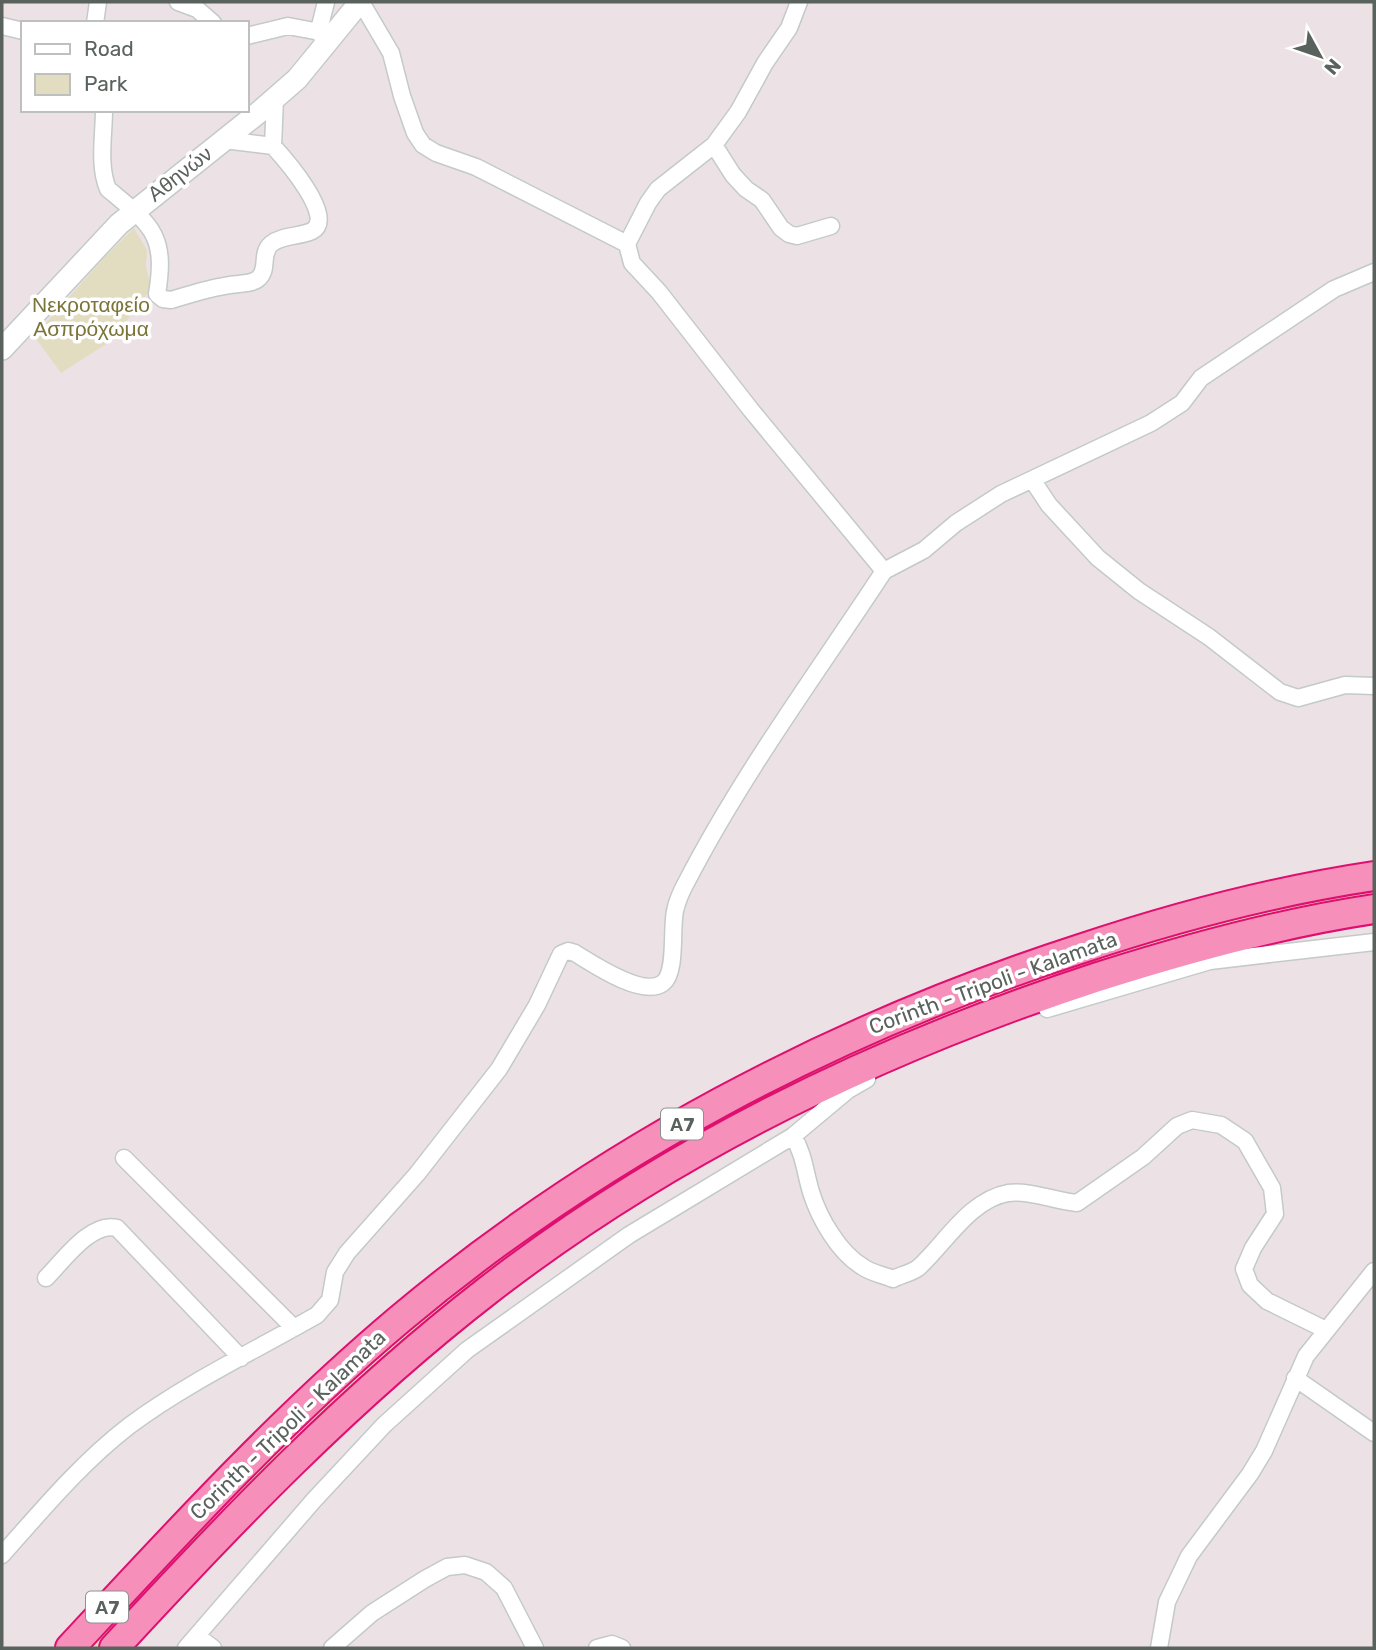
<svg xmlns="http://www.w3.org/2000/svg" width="1376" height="1650" viewBox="0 0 1376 1650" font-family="Rubik,sans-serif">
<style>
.green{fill:#e2ddc0}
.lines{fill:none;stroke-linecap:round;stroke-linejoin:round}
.minor-casing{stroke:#c3cac7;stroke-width:19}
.secondary-casing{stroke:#c3cbc7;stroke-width:24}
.motorway-casing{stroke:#df0f70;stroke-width:32}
.minor{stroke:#fff;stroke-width:16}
.secondary{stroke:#fff;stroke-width:21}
.motorway{stroke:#f68fb9;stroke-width:28}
.labels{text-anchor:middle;stroke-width:7;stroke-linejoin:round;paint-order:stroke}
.shield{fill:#fff;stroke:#8c918e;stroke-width:2}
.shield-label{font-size:19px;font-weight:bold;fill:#5a625d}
.street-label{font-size:21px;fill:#5a625d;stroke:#fff}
.park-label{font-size:21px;fill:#7b7438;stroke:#fff}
</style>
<rect width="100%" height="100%" fill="#ece2e6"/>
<!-- green -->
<path class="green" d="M134,228L147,250L146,266L151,289L111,341L61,373L34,336L104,258Z
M1374,888V897L885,1043L361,1380C267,1463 182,1556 97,1648H85L305,1418L474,1275L592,1192L718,1116L880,1036L1046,972L1197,925Z"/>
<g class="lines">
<defs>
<path id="minor" d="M178,2L197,9L213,23
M361,2L391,53L402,96L415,133L423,145L436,153L476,167L627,244L632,263L659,292L751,410L884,571
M95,23L98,2
M2,26L23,31
M247,36L288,26L320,32
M323,41L320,26L326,2
M104,110C104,135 98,166 108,189C151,225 167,234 157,294L163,299L171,300C194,293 216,286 239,284C246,283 254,283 259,278C269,268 260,254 271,244C282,235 299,237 312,231C337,218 284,158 273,146
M224,140L273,146L275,99
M714,145L733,175L746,189L762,200L781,228L789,234L797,236L831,226
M627,244L648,203L658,189L714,145L738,112L765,63L789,28L799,2
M1033,481L1049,505L1098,558L1139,591L1209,637L1280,692L1298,698L1345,685L1374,686
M1047,1009L1210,961L1374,942
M793,1136C804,1154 805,1172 811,1192C819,1218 839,1253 863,1267C871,1273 884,1275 893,1279C901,1275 911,1273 918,1268C945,1244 969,1200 1008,1193C1030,1190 1055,1201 1077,1203L1143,1157L1177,1126L1192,1120L1221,1125L1245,1141L1272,1188L1275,1214L1253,1248L1244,1269L1250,1285L1267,1301L1326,1330
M124,1158L294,1328
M46,1278C63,1261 91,1221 117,1228L241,1358
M1295,1378L1374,1433
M2,1555C42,1510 81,1463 129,1426C185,1384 256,1350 317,1315L330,1300L335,1272L347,1253L417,1174L499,1069L537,1005L561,954L568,951L575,953C593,964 643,998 663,983C677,972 671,928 675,911C677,901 682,890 687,881C743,773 817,673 884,571L924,550L956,523L1001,494L1151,423L1182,403L1201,378L1334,289L1374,272
M197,1636L213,1648
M186,1648L314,1500L384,1425L467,1350L629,1235L793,1136L848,1090L867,1079
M332,1648L372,1613L425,1579L447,1567L465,1565L486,1572L504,1588L535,1648
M597,1648L612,1644L622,1648
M1159,1648L1167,1602L1189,1556L1250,1474L1264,1451L1306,1356L1374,1271"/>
<path id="secondary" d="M2,349L119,224L258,113L297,79L360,2"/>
<path id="motorway" d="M70,1648C176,1534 281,1419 400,1319C599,1152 833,1029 1080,949C1176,917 1274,891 1374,876
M114,1648C232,1520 349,1398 487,1291C669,1150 880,1048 1098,977C1189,948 1280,923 1374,909"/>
</defs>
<!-- minor casing -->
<use href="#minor" class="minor-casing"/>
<!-- secondary casing -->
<use href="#secondary" class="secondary-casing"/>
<!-- motorway casing -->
<use href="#motorway" class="motorway-casing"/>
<!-- minor -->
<use href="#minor" class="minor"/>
<!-- secondary -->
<use href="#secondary" class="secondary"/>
<!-- motorway -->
<use href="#motorway" class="motorway"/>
</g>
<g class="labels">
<!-- shield labels -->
<g class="shield">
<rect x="661" y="1108.5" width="42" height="31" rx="5"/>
<rect x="86" y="1591.5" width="42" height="31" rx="5"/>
</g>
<g class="shield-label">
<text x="682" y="1131">Α7</text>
<text x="107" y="1614">Α7</text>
</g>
<!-- street labels -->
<g class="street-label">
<text transform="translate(180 174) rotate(-38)" y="7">Αθηνών</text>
<text transform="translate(993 983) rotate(-20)" y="7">Corinth - Tripoli - Kalamata</text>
<text transform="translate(288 1425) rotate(-44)" y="7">Corinth - Tripoli - Kalamata</text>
</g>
<!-- park labels -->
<g class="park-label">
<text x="91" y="312">Νεκροταφείο<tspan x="91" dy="24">Ασπρόχωμα</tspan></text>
</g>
</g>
<!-- border -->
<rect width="1376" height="1650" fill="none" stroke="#5a625d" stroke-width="7"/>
<!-- legend -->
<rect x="21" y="21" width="228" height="91" fill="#ffffff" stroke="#bdc0be" stroke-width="2"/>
<rect x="35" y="44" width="35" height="10" fill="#ffffff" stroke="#bdc0be" stroke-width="2"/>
<text x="84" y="56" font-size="21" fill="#5a625d">Road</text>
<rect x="35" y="74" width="35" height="21" fill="#e2ddc0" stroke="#bdc0be" stroke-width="2"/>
<text x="84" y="91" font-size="21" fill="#5a625d">Park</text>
<!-- north arrow -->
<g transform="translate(1320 56) rotate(130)" stroke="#ffffff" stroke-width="5" paint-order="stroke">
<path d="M0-5L12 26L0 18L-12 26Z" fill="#5a625d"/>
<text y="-10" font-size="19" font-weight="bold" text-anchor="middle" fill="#5a625d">N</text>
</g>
</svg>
